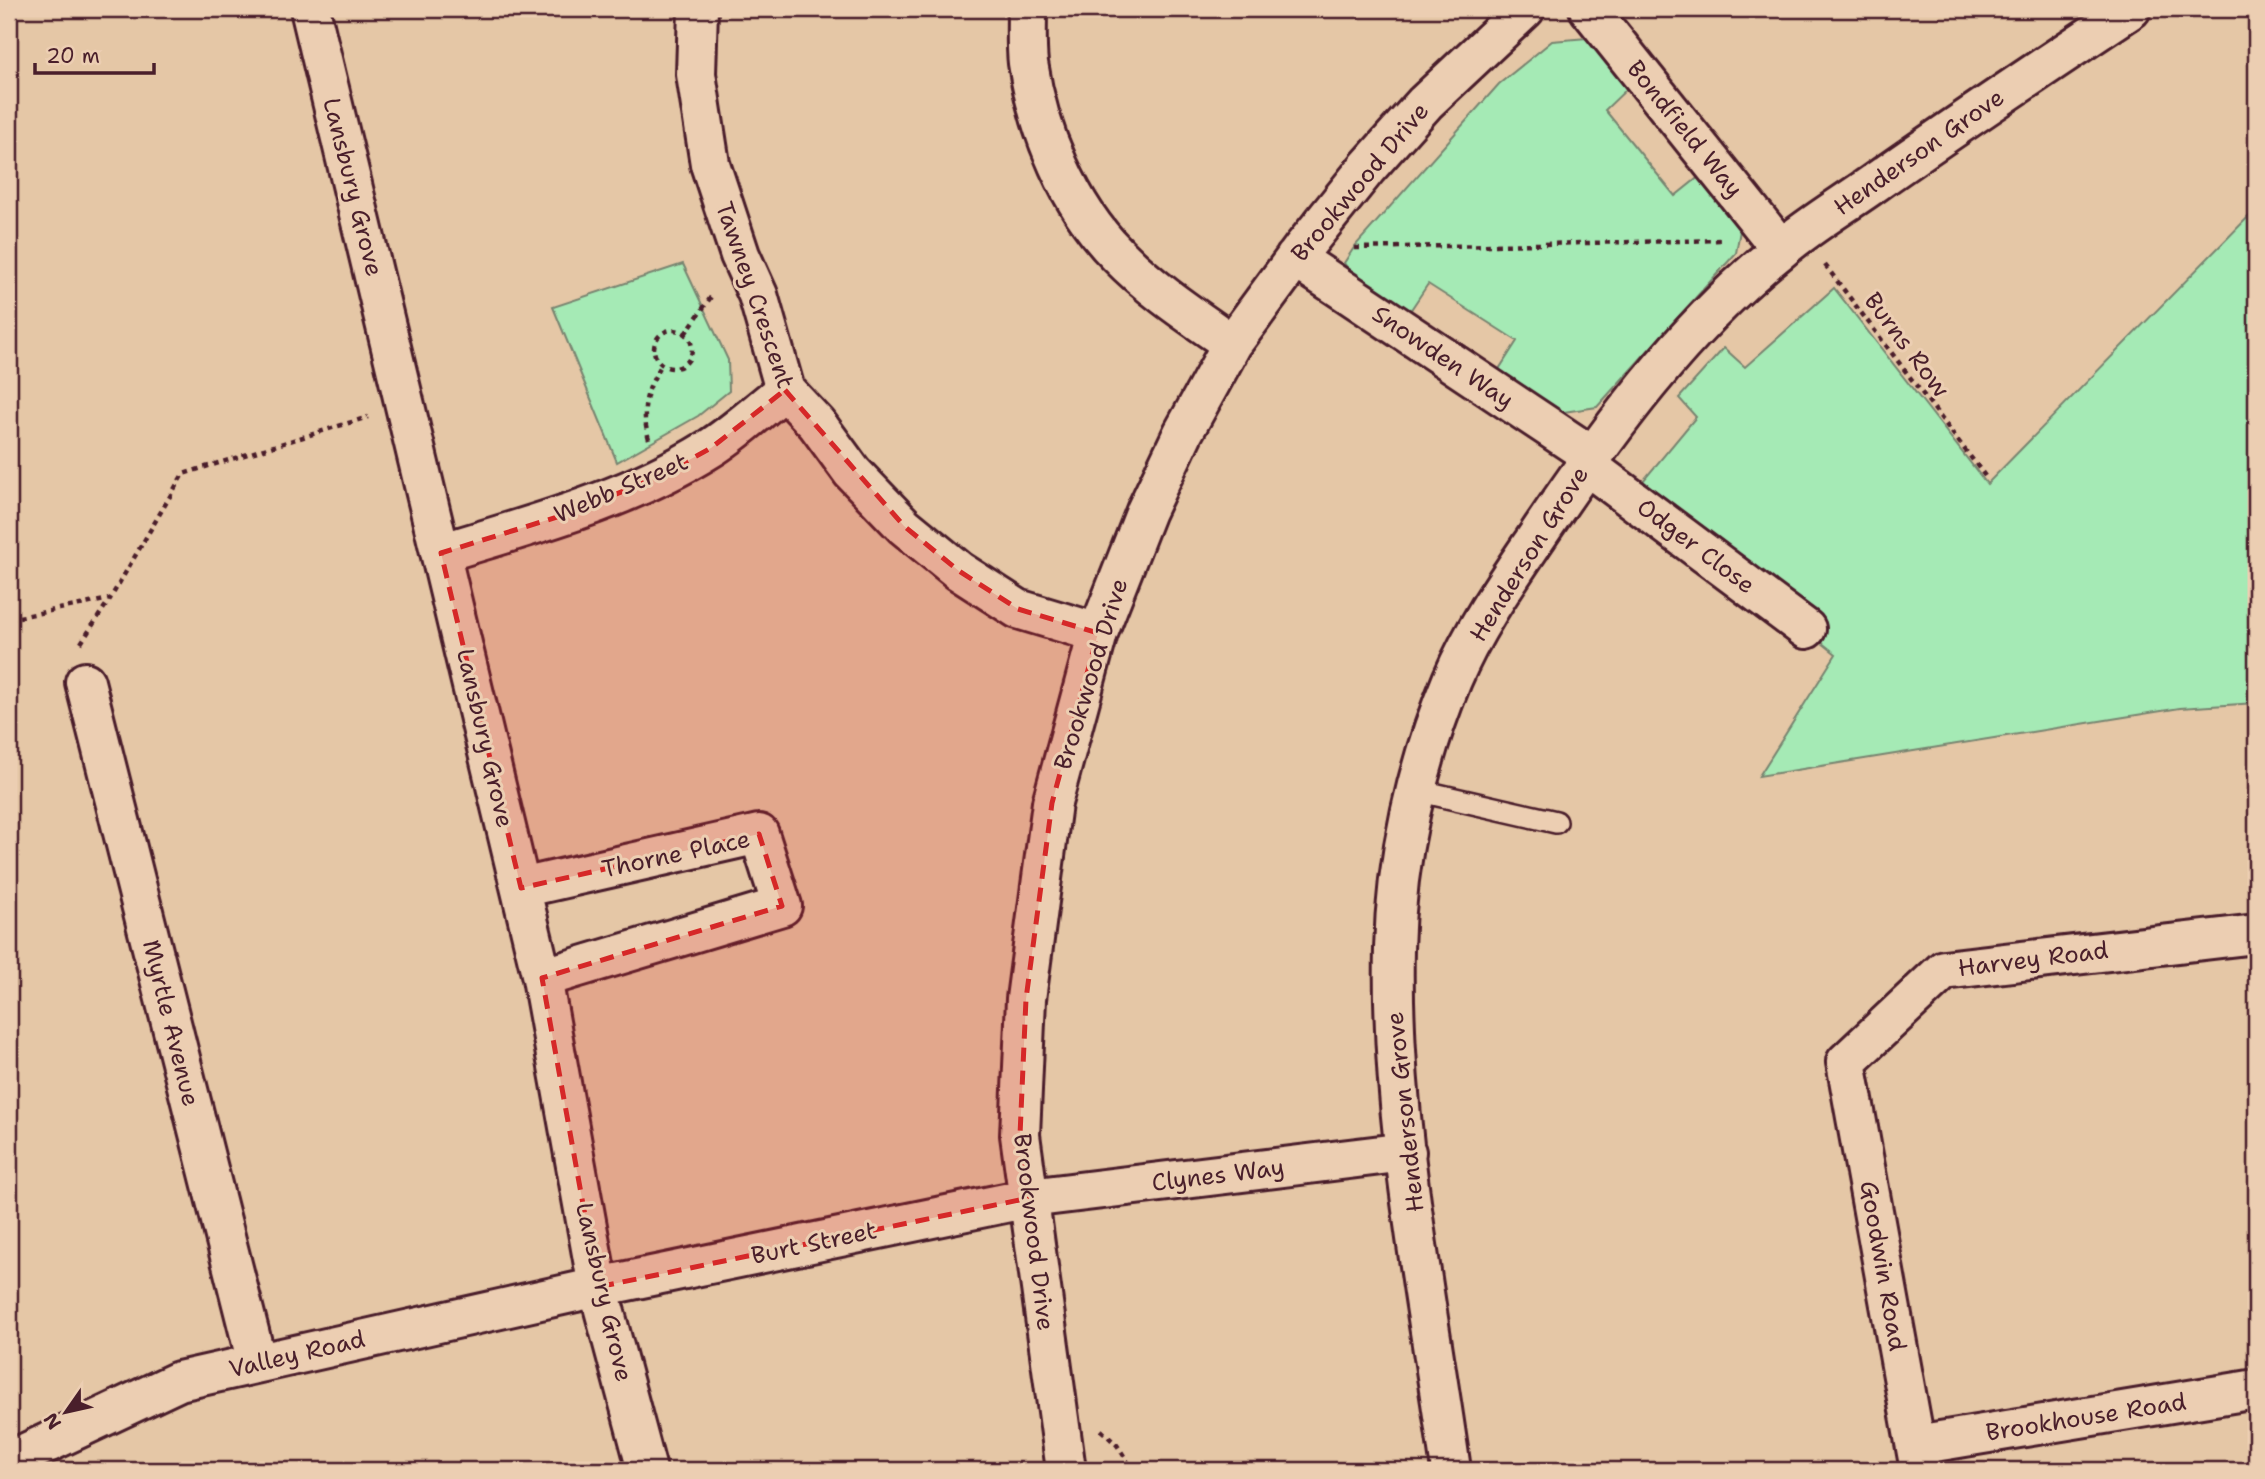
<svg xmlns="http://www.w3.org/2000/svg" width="2265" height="1479" viewBox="0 0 2265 1479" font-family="'Shantell Sans',sans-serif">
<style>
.green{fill:#a5eab5;stroke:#788470;stroke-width:2}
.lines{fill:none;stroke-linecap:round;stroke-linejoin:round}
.service-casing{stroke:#4a1f2b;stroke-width:26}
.minor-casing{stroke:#4a1f2b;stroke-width:44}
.path{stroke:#4a1f2b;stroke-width:4.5;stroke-dasharray:5 5;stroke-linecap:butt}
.service{stroke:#ecceb2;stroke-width:21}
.minor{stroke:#ecceb2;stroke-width:38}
.marked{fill:#d62828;fill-opacity:0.2;stroke:#d62828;stroke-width:5;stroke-dasharray:14 9;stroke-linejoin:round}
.labels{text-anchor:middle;stroke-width:6;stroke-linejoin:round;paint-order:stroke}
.street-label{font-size:24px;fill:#4a1f2b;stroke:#ecceb2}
</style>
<rect width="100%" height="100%" fill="#e5c7a6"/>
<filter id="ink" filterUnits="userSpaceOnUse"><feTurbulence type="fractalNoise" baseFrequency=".0143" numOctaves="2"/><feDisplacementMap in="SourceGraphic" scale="14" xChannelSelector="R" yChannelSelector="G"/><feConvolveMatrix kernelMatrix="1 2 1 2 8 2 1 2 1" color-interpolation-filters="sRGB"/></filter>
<g filter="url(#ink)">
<!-- green -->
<path class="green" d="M1587,38L1632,84L1605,110L1675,196L1705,172L1742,219L1736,253L1597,407L1557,413L1496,374L1517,341L1428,284L1406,317L1356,280L1344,263L1355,246L1499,84L1552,41Z
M2256,209V703L2180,708L1759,776L1836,654L1633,493L1696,417L1679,398L1724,348L1745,367L1834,288L1987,484Z
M683,264L728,360L729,391L698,416L617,462L553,307Z"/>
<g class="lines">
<defs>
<path id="service" d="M1416,790L1556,822"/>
<path id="minor" d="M310,9L542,978L598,1287L647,1470
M698,9L696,74L710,164L740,255L758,295L785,390L817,424L852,472L904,526L959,571L1018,609L1098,633
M1027,9C1027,26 1026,45 1028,63C1038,130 1069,206 1118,255C1152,290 1192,316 1232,344
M1589,9L1781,249
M1295,258L1592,456
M1585,464L1806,629
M441,553C532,525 628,500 709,449C736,432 760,409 785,390
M85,682L257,1363
M521,888L759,834L782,906L542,978
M1916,1445L2256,1389
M9,1461L179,1381L598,1287L1029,1198L1406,1152
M1066,1470L1020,1135L1026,999L1052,803L1098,633L1146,511L1183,433L1232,344L1302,249L1367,168L1425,103L1525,9
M1451,1470C1427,1298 1390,1123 1394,949C1396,858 1417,764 1452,680C1474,628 1507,581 1538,535C1607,432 1682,329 1779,251C1808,226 1842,206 1873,184C1958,124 2045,66 2131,9
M1920,1470L1846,1062L1944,970L2256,934"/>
</defs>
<!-- service casing -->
<use href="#service" class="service-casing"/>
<!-- minor casing -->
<use href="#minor" class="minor-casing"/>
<!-- path -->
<path class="path" d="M1355,248L1724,240
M1825,265L1985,476
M654 349a19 19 0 1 1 38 0a19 19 0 1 1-38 0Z
M685,334L713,294
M649,439C640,408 646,390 662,364
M9,619L110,599L183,474L368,417
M81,643L110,599
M1101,1430L1117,1445L1133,1470"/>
<!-- service -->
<use href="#service" class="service"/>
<!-- minor -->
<use href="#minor" class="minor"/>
</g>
</g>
<!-- marked area -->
<path class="marked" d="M785,390L904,526L959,571L1018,609L1098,633L1052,803L1026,999L1020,1135L1029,1198L598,1287L542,978L782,906L759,834L521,888L441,553L570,513L660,476L711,448Z"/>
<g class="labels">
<!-- street labels -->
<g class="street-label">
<text transform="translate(1685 129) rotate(51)" y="8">Bondfield Way</text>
<text transform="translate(1919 152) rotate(-35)" y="8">Henderson Grove</text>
<text transform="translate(1360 182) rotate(-50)" y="8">Brookwood Drive</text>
<text transform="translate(353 187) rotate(76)" y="8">Lansbury Grove</text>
<text transform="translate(755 295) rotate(71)" y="8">Tawney Crescent</text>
<text transform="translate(1907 345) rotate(53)" y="8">Burns Row</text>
<text transform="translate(1443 357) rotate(34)" y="8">Snowden Way</text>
<text transform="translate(621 488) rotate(-23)" y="8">Webb Street</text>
<text transform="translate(1696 546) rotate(37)" y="8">Odger Close</text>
<text transform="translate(1529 554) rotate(-58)" y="8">Henderson Grove</text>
<text transform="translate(1091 674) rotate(-73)" y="8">Brookwood Drive</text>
<text transform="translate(485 738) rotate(77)" y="8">Lansbury Grove</text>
<text transform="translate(676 854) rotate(-12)" y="8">Thorne Place</text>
<text transform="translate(2033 959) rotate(-7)" y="8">Harvey Road</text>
<text transform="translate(171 1023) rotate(76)" y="8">Myrtle Avenue</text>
<text transform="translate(1405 1112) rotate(-96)" y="8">Henderson Grove</text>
<text transform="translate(1218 1175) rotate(-7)" y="8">Clynes Way</text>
<text transform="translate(1034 1232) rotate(83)" y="8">Brookwood Drive</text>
<text transform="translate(814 1243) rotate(-12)" y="8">Burt Street</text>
<text transform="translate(1883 1266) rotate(80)" y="8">Goodwin Road</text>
<text transform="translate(604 1292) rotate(77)" y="8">Lansbury Grove</text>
<text transform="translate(297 1354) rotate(-13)" y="8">Valley Road</text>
<text transform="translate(2086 1417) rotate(-9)" y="8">Brookhouse Road</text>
</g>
</g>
<!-- margin -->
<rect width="2265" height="1479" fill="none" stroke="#ecceb2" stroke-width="35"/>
<rect x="18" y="18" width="2230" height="1444" fill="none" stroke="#4a1f2b" stroke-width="2.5" filter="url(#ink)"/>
<!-- north arrow -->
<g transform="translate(66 1412) rotate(236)" stroke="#ecceb2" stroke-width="5" paint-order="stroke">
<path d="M0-5L12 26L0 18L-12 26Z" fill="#4a1f2b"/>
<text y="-10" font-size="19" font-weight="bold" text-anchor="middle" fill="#4a1f2b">N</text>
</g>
<!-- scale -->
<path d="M35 63v10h119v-10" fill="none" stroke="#4a1f2b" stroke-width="3.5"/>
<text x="46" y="63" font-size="21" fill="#4a1f2b" stroke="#ecceb2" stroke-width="5" paint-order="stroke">20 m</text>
</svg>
